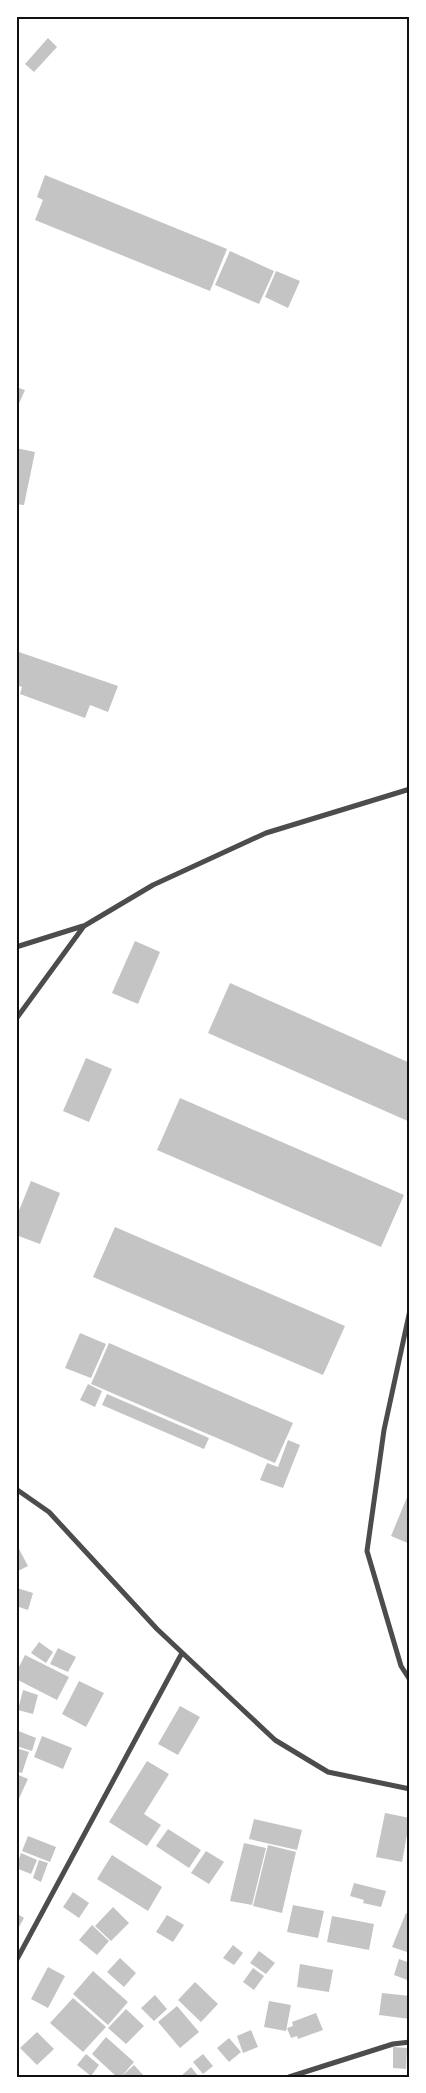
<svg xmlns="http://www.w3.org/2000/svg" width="426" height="2093" viewBox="0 0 426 2093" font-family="'Space Grotesk',sans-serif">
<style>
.building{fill:#c4c4c4}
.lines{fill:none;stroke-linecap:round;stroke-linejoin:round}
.minor{stroke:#4c4c4c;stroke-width:5}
.neatline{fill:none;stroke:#111;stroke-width:2}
</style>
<rect width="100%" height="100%" fill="#fff"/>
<!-- building -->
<path class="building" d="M48,38L57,47L34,72L25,64Z
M45,175L227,249L210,291L35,220L43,200L37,197Z
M230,251L274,271L259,304L215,285Z
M276,271L300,281L288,308L265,297Z
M16,387L25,390L16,410Z
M16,448L35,452L24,505L16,504Z
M16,651L118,686L108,712L90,705L85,718L20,694L22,687L16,685Z
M135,941L160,952L138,1004L112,993Z
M230,983L410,1063V1122L208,1033Z
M86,1058L112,1069L89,1122L63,1111Z
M180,1098L404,1195L381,1247L157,1150Z
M31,1181L60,1193L40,1244L16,1235V1218Z
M115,1227L345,1326L323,1375L93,1277Z
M80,1333L106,1344L91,1378L65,1368Z
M109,1343L293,1423L275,1463L91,1384Z
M88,1384L102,1391L95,1407L80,1400Z
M107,1394L209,1438L204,1449L102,1405Z
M288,1440L300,1445L283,1488L260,1480L267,1463L278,1467Z
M410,1490V1544L391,1536Z
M19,1549L28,1566L16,1572V1551Z
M17,1588L33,1593L28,1610L16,1606Z
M39,1642L53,1652L46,1663L31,1653Z
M58,1648L76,1657L68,1672L50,1664Z
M25,1655L69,1677L57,1700L16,1679V1673Z
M79,1681L104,1693L86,1727L62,1714Z
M23,1690L38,1695L33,1714L18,1710Z
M180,1706L200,1717L178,1755L158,1744Z
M16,1730L36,1738L32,1751L16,1746Z
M42,1736L72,1748L63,1769L34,1757Z
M16,1748L29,1752L22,1773L16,1771Z
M147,1761L169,1774L144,1814L161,1825L147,1846L109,1822Z
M16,1774L28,1779L16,1805Z
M385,1813L410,1818L402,1862L376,1857Z
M254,1819L302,1830L297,1850L249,1839Z
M168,1829L201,1850L189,1868L156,1846Z
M28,1836L56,1847L50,1862L22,1851Z
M244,1843L266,1848L252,1905L230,1901Z
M268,1845L296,1852L282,1913L253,1906Z
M206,1851L224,1862L209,1884L191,1873Z
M21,1853L37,1860L31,1874L16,1868Z
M112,1855L162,1887L148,1911L97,1879Z
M39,1860L48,1863L41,1882L33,1878Z
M354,1883L386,1891L381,1907L363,1903L364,1900L350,1896Z
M73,1892L89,1903L79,1918L63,1907Z
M293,1905L324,1911L318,1938L287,1932Z
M113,1907L129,1923L111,1941L95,1926Z
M16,1913L24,1918L16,1932Z
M406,1913L410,1915V1953L392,1947Z
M167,1915L184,1925L173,1942L156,1932Z
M332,1916L374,1924L369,1950L327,1942Z
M92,1925L109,1941L97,1955L79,1940Z
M233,1945L243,1953L234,1965L223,1958Z
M259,1951L275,1963L266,1974L250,1963Z
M120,1958L136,1973L124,1987L107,1972Z
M399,1959L410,1963V1981L394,1975Z
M300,1964L333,1970L329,1992L297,1987Z
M48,1967L65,1976L48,2008L31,1999Z
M253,1968L264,1976L254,1990L243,1982Z
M93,1971L128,2002L108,2025L73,1994Z
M195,1982L218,2004L201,2022L178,2000Z
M382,1993L410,1996V2019L379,2015Z
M155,1995L167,2009L154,2021L141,2008Z
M73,1998L106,2027L83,2052L50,2023Z
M269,2001L291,2005L286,2031L264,2027Z
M177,2006L199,2032L180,2048L158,2022Z
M126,2009L144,2026L126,2044L108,2028Z
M316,2013L323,2030L298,2039L297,2036L291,2038L287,2028L293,2026L292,2022Z
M251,2030L258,2047L243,2053L237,2036Z
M37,2032L54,2049L37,2065L20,2048Z
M106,2037L134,2062L121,2077H117L92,2054Z
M229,2038L241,2052L229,2062L217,2048Z
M393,2047L407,2048L406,2069L393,2068Z
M86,2054L99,2065L91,2076L77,2065Z
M203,2054L213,2066L203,2074L193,2062Z
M134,2065L145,2077H121Z
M191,2067L199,2077H180Z"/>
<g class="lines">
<!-- minor -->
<path class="minor" d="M16,947L83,926
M16,1019L84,926L153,885L266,833L410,789
M410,1310L384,1430L367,1551L401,1666L410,1680
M16,1489L49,1512L157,1629L275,1740L328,1772L410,1789
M16,1961L182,1653
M289,2077L393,2044L410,2042"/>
</g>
<!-- border -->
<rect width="426" height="2093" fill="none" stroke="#ffffff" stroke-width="35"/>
<rect x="18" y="18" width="390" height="2058" class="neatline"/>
</svg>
